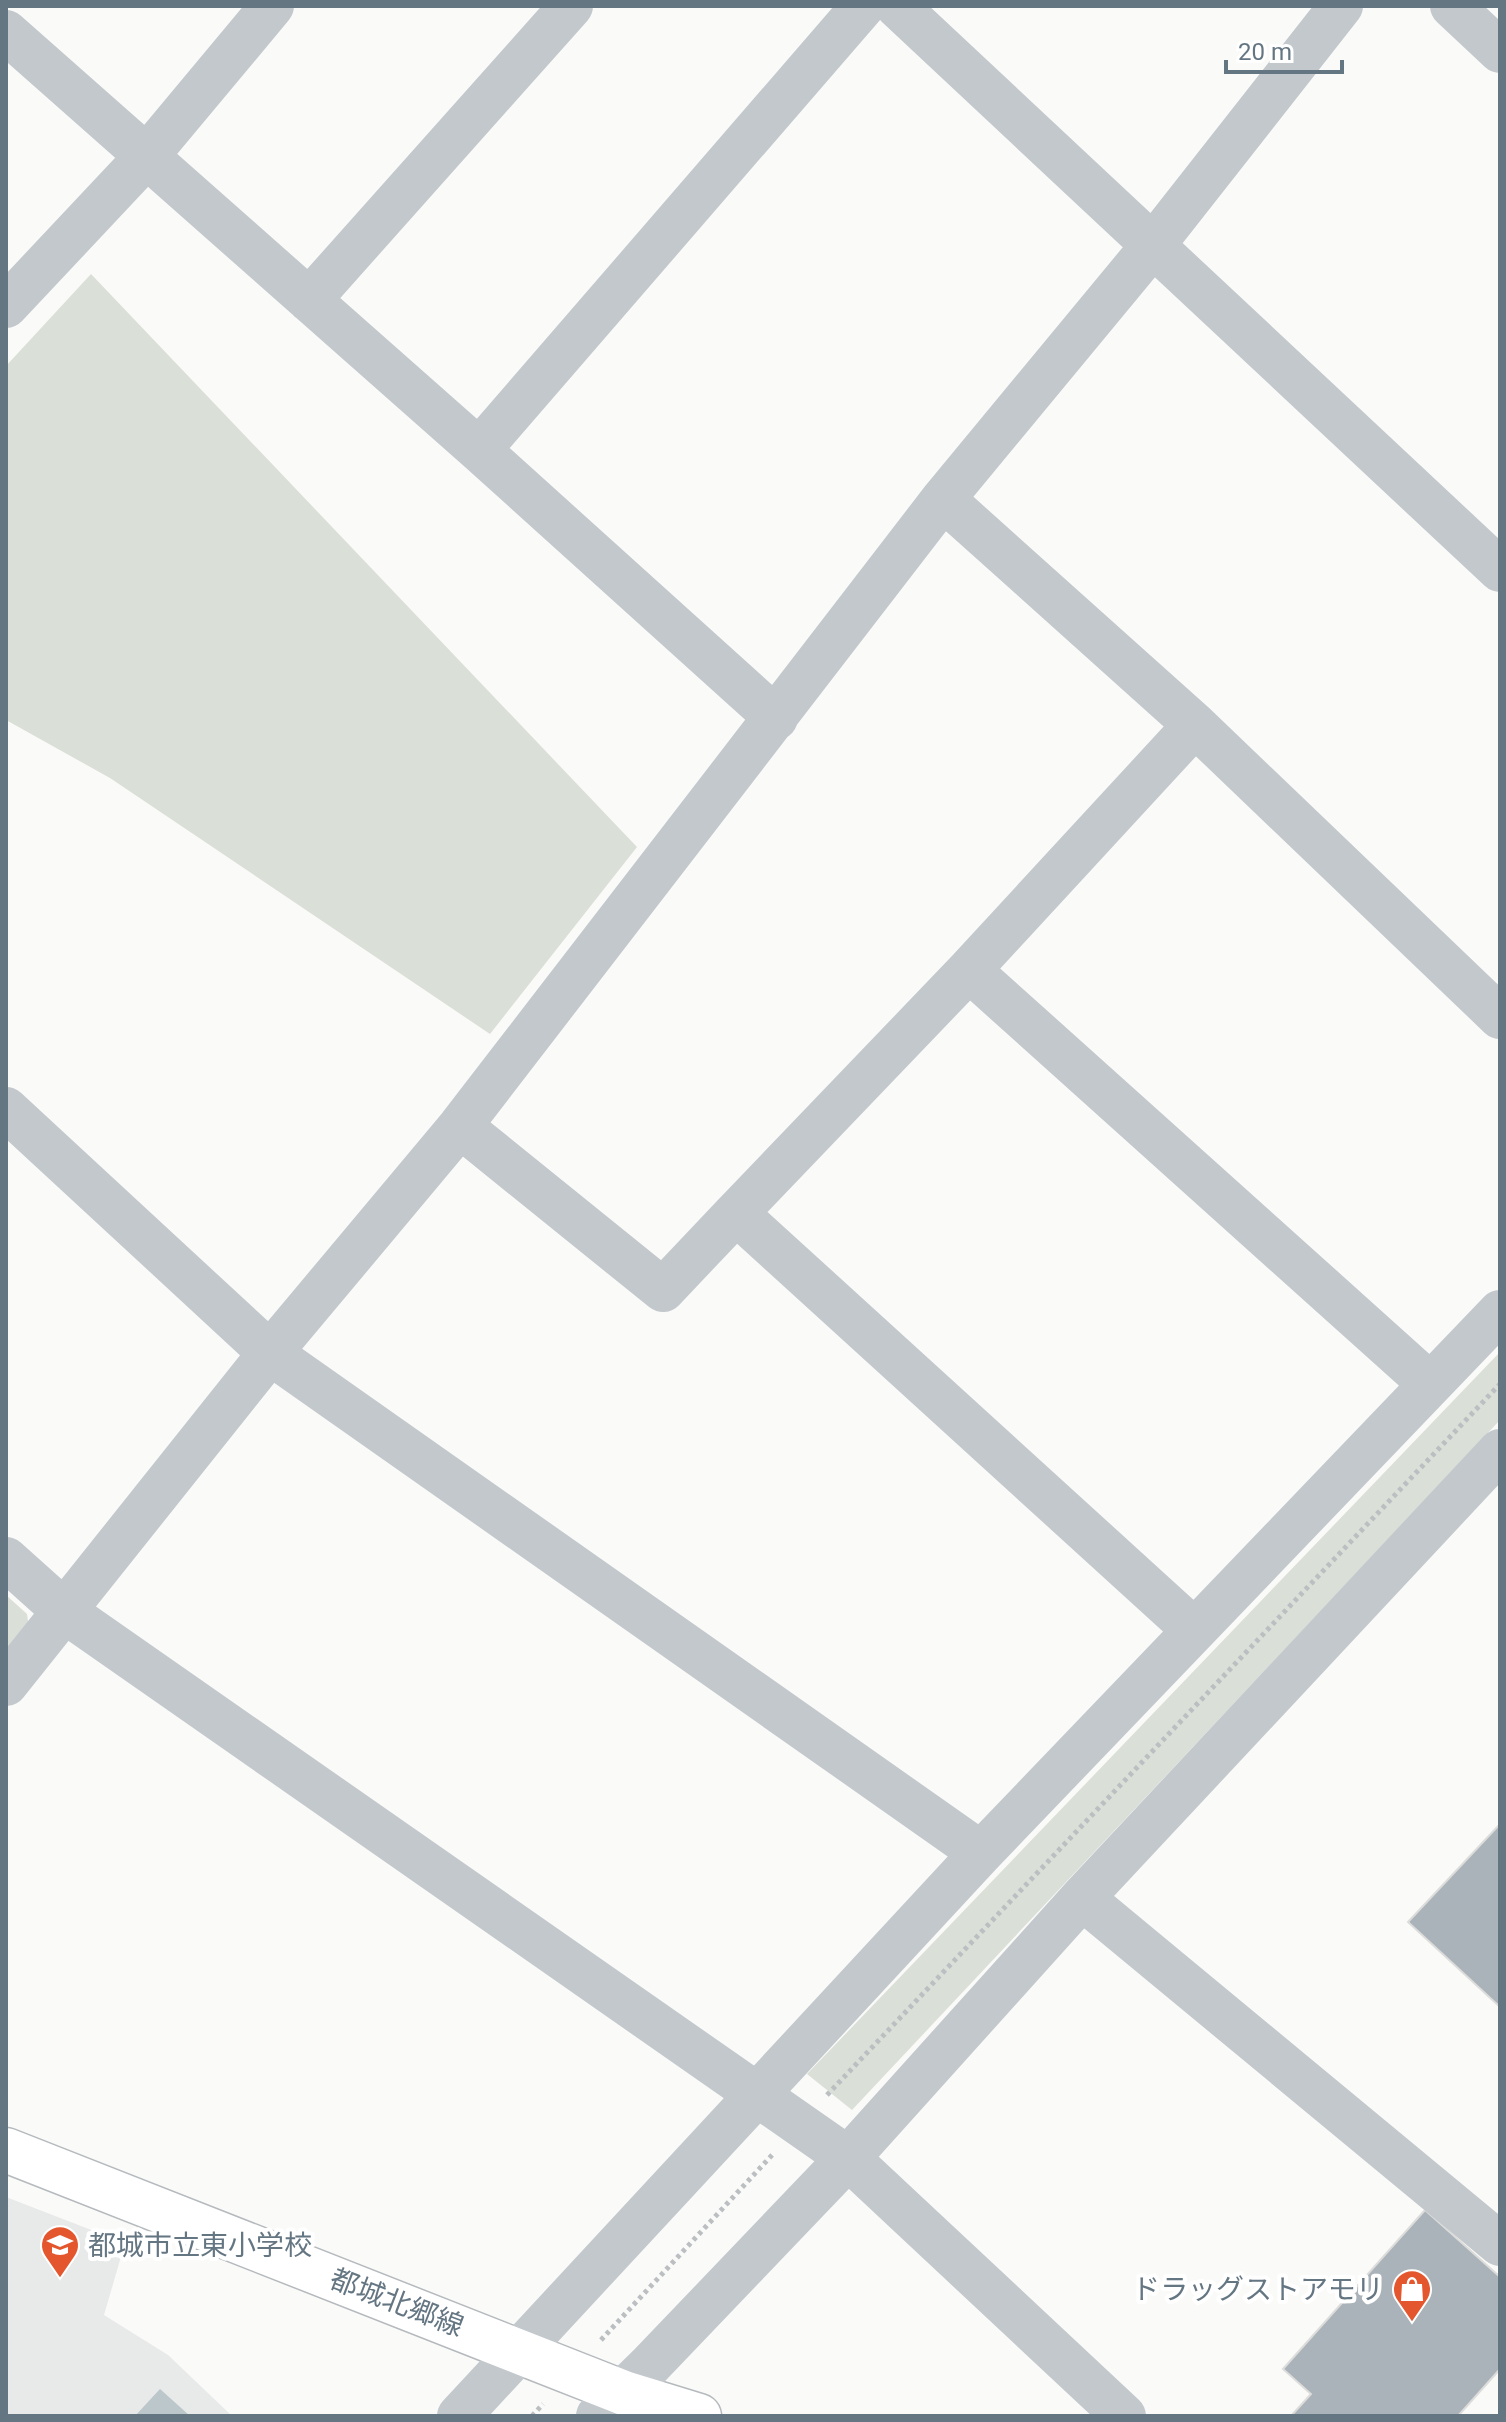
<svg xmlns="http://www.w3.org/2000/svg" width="1506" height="2422" viewBox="0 0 1506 2422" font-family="Roboto,'Noto Sans JP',sans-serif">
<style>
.built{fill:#e8e9e9}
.green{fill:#dadfd7}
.water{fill:#bbc7cb}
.building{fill:#aab3b9;stroke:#dcdcda;stroke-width:2}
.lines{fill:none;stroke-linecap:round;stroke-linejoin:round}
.primary-casing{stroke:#b5babe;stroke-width:47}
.path{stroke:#bbbfc2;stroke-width:5;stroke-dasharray:4 4;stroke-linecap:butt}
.minor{stroke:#c3c8cc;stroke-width:44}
.tertiary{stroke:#c3c8cc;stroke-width:44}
.primary{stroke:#fff;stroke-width:44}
.labels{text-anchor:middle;stroke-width:8;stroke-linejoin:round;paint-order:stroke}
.poi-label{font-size:28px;fill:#657683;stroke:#fff;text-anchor:start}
.street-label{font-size:28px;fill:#657683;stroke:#fff}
</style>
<rect width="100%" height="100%" fill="#fafaf8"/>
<!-- built -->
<path class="built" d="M6,2197L125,2243L104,2315L168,2355L232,2416H6Z"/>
<!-- green -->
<path class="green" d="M91,274L637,847L490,1034L110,778L6,720V366Z
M1500,1352V1420L852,2110L807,2074Z
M6,1595L27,1614L29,1629L6,1657Z"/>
<!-- water -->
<path class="water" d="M160,2389L190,2416H135Z"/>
<!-- building -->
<path class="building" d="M1500,1824V2007L1408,1922Z
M1425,2210L1500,2277V2369L1458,2416H1291L1311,2394L1283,2369Z"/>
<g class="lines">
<defs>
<path id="primary" d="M6,2150L624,2393L699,2416"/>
</defs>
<!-- primary casing -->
<use href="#primary" class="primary-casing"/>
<!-- path -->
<path class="path" d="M827,2095L1500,1384
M601,2340L773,2154
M532,2416L543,2404"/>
<!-- minor -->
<path class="minor" d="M897,6L1500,570
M6,32L479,450L776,718
M309,300L571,6
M6,306L146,157L272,6
M479,450L863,6
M943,499L1195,725L1500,1017
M969,970L1430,1384
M6,1109L270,1353L981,1853
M460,1126L663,1290L736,1213L1194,1630
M736,1213L969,970L1195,725
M6,1684L270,1353L460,1126L943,499L1154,244L1341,6
M1082,1898L1500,2244
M459,2416L981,1853L1500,1312
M598,2416L650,2365L848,2158L1082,1898L1500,1451"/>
<!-- tertiary -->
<path class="tertiary" d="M1452,6L1500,51
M6,1559L64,1611L848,2158L1124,2416"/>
<!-- primary -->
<use href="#primary" class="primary"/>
</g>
<!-- icons -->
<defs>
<symbol id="school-pin" viewBox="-11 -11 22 30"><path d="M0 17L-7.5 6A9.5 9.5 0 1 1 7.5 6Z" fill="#e4572e" stroke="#fff"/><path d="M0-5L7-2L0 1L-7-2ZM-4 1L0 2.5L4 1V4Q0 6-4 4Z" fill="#fff"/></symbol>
<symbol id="shop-pin" viewBox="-11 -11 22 30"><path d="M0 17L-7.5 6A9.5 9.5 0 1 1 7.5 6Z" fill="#e4572e" stroke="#fff"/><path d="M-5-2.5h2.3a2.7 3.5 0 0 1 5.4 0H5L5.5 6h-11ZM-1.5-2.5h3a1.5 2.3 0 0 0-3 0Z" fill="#fff"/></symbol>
</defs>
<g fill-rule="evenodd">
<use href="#school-pin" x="38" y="2223" width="44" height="60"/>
<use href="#shop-pin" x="1390" y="2267" width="44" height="60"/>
</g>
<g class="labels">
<!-- poi labels -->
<g class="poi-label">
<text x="88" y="2255">都城市立東小学校</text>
<text x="1384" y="2299" text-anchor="end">ドラッグストアモリ</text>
</g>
<!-- street labels -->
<g class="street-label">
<text transform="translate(397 2302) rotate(21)" y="10">都城北郷線</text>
</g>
</g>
<!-- border -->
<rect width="1506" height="2422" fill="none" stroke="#657683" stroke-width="16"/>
<!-- scale -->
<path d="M1226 60v12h116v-12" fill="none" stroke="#657683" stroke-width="4"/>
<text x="1238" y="60" font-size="24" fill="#657683" stroke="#ffffff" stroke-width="6" paint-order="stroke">20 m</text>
</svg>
